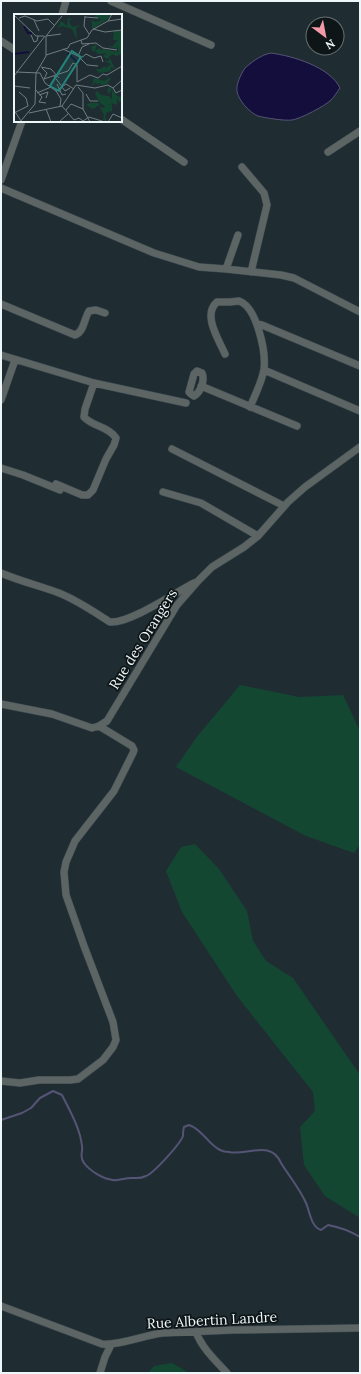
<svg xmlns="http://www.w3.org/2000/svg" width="361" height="1374" viewBox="0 0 361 1374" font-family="Lora,serif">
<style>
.green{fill:#144732}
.water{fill:#140e3d;stroke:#555475}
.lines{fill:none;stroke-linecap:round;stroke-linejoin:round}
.stream{stroke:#555475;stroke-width:2}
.minor-casing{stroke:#3c494f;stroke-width:8}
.minor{stroke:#5c6464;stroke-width:7}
.labels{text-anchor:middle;stroke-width:3.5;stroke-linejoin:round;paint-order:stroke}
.street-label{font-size:14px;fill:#edf6f9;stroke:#0e1517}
.inset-river{fill:none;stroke:#140e3d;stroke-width:2}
.inset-road{fill:none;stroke:#717d82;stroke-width:1}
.view{fill:#25837c;fill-opacity:0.15;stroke:#25837c;stroke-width:2}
.inset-edge{fill:none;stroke:#edf6f9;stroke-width:2}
</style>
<rect width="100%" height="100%" fill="#1f2d33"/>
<!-- green -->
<path class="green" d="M240,685L299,697L343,695L360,731V844L354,853L306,836L176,767L196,738Z
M195,844L219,869L247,911L253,941L266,961L293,978L360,1075V1218L325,1196L304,1165L300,1127L315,1111L313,1092L237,996L182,912L166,871L181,847Z
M172,1363L189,1373H148L154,1366Z"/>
<!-- water -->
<path class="water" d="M271,53C293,56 330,67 340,88C337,92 334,97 331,100C325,106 300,119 292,120C284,121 266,118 258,116C250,113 238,100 237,91C236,84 241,74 245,68C253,61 261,55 271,53Z"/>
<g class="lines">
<!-- stream -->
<path class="stream" d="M1,1120L22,1113L31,1108L40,1098L53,1091L62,1095C70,1111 80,1128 82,1146C83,1153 79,1157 84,1163C90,1171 103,1179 113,1180C119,1181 125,1178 131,1178C137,1178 140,1179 146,1176C154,1173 180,1144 183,1136C183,1133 183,1130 184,1127L189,1125C202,1129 208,1144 220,1150C222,1151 226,1152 229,1152C247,1156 271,1139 281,1163C289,1176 300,1189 306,1203C310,1212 311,1227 321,1230L328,1225C339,1227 350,1231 360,1237"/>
<defs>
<path id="minor" d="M111,1L211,45
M62,15L66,1
M1,41L15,50
M121,119L184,162
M328,152L360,131
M242,167L264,193L267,205L251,272
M1,180L22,121
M1,188L154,253L199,267L226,269L281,275L294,278L360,312
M226,269L238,235
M1,304L75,335C84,332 84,319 89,311L96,310L105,313
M257,324L262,325L360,366
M225,354C219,340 202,315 217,302H230L239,301C257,307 266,352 264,369C262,382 255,395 250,407
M1,355L94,383L186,403
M264,370L360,411
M197,371L202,373C205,380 201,392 194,396L191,394L189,392L194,374Z
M201,386L297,426
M1,400L15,360
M172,449L284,506
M1,468L23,475L60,490
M56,484L82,495H88L93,490L106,459L114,445L116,438C108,426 93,427 84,417L85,409L94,383
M163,492L201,503L258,536
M1,573C20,581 40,586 59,593C77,600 94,612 110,622C129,624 176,592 194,583
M1,704L52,714L92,728L99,726L107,721L177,605L198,581L212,567L244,547L258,536L288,502L305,487L360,447
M1,1081L20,1083L39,1080H70L78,1079L103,1060L113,1047L116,1040L113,1022L84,946L66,895L64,872L66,862L75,841L114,791L133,753L134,750L132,746L99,726
M1,1306L102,1344C119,1346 144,1335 163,1333L233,1330L360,1328
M196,1332C202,1348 215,1360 227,1373
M100,1373L105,1357L111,1345"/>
</defs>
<!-- minor casing -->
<use href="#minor" class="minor-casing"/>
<!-- minor -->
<use href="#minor" class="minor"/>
</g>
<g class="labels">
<!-- street labels -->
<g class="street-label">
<text transform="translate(143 639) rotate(-58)" y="5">Rue des Orangers</text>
<text transform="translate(212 1320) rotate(-3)" y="5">Rue Albertin Landre</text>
</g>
</g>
<!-- overview -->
<g transform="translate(14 14)">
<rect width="108" height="108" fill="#1f2d33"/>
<path d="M83,0H96L94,5L78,15V6L81,8L88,6L80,3ZM54,4L58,5L55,7L58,13L66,11L62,14L63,26L58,15L48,12L44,14L47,7L53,12ZM100,17H108V40L102,42L98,40L93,45L89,42L93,39L84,40L81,37L79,38L77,33L83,30L81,37L86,34L87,37L89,35L104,38V30L103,35L94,32H99L104,26H99ZM96,44L101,55L97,53V57L85,59L82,55H87L90,52L92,54L97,50L90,47H95ZM87,61L97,64L93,70L87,71L85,68L84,71L80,67L81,70L78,71L80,64L90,67L95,64ZM95,72L103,82L108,83V87L105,88L103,83V91L98,89L92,93L85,88L81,79L83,77L87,81L95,82L98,86V75L95,80L93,77ZM76,89H84L88,94L98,90V97L93,98L91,103L93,108L89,106L90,101L85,91L79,95L72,91Z" fill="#144732"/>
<path class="inset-river" d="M10,12L14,19H18M54,39L64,49M0,40L15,38"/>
<path class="inset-road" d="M0,1L22,22H30M71,2L70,12L75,20M71,3L84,4M5,4L11,2L23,7L34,5L40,11M20,6L25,17M94,7L108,5M79,15L91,18L108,16M17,21L20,28L23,27L24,22M32,22L47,20M32,22L48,2M67,26L68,30L82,29L89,34L103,36M49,35L64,42L73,51L84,52M32,41L54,34L56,30L73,24L78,16L94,7L98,0M64,42L68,33L75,30M66,45L72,40L80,44L87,42L89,48M27,53L37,55L45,64M28,54L33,59L30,65M2,58L26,59L31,69L42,77L52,70L60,75M0,62L31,22M40,62L51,77L56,74M30,65L54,57L59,49L63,51M63,68L76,61L84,64L89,60L93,61L108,52M63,68V51M43,70L48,81L52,80M64,73L69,79V95L76,108M99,74L102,79L108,76M0,76V72L16,74M22,76L28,83L25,88L32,89M42,77L47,85L46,92M23,79L37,73M72,80L76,87H84M25,81L34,78L32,84M48,92L60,106L65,104L69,107L75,103M32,95L37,108M0,96L7,107M52,96L57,90L69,95M2,98L14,92L12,84L5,78M15,99L48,92L62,71L81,74L94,71L99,74L108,66M75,103L91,108M6,108L21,90L22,59L32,42V22M45,108L55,99M94,108L99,100L108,104"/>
<path class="view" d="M58,37L67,43L45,77L36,72Z"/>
<rect width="108" height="108" class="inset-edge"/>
</g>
<!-- border -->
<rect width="361" height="1374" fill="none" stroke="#edf6f9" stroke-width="4"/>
<!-- north arrow -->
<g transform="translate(325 36) rotate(148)"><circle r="19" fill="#0e1517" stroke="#676f71"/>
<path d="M0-3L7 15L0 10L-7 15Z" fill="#f49aa6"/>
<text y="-6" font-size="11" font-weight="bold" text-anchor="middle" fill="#edf6f9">N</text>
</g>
</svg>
